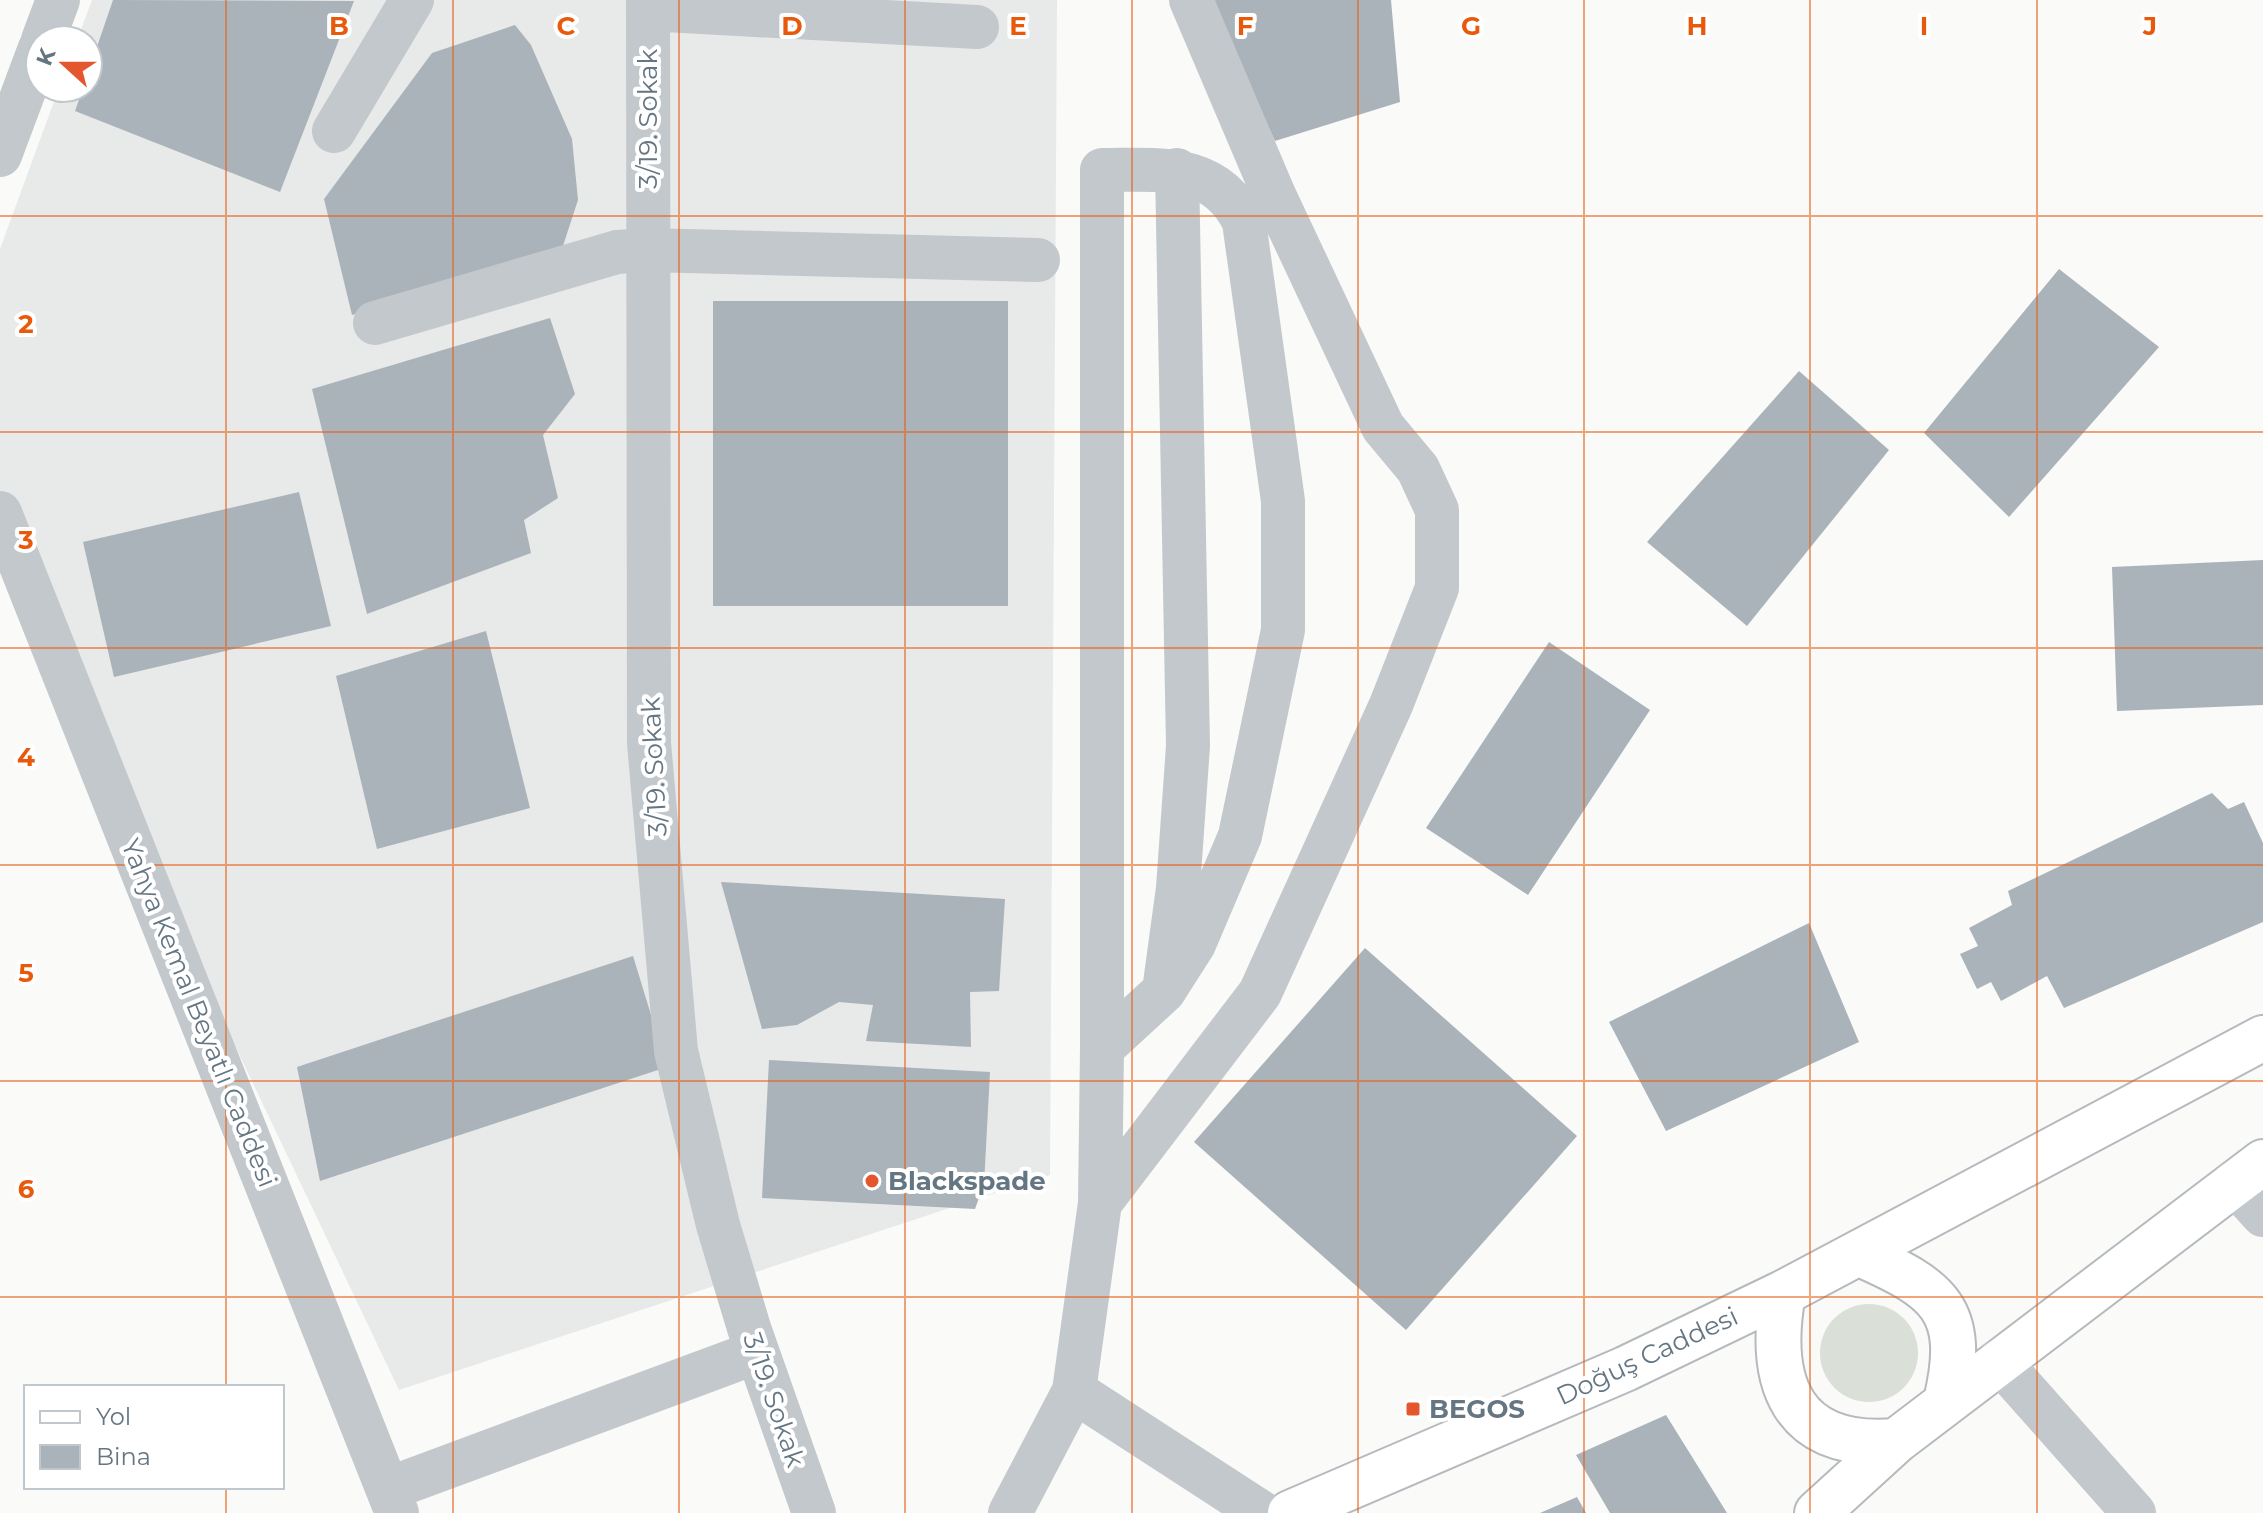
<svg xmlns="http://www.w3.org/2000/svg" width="2263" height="1513" viewBox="0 0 2263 1513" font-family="Montserrat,sans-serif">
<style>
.built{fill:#e8e9e9}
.green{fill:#dadfd7}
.building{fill:#aab3b9}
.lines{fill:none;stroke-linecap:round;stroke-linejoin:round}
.major-casing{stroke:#b5babe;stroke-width:48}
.minor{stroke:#c3c8cc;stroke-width:44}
.major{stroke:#fff;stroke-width:44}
.grid{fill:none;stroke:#e8590c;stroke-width:2;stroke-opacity:0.55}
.poi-dot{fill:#e4572e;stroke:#fff;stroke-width:3}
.labels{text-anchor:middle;stroke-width:8;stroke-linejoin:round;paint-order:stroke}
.street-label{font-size:26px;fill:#657683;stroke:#fff}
.poi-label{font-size:26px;font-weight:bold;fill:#657683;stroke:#fff;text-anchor:start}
.grid-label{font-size:26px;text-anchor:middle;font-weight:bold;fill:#e8590c;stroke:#fff;stroke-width:8;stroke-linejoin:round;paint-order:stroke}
</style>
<rect width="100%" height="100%" fill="#fafaf8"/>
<!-- built -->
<path class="built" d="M92,0H1057L1050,1175L399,1390L0,552V249L59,88H88V40H77Z"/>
<!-- green -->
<path class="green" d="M1820 1353a49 49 0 1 1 98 0a49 49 0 1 1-98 0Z"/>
<!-- building -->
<path class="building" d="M113,0L354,1L280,192L75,111L83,88H88V73Z
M1210,0H1391L1400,102L1275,141Z
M515,25L531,45L572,139L578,200L558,261L352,315L324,199L432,53Z
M2059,269L2159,347L2009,517L1924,433Z
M713,301H1008V606H713Z
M550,318L575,394L543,435L558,498L524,520L531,553L367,614L312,389Z
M1799,371L1889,450L1747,626L1647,542Z
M299,492L331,626L114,677L83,542Z
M2263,560V705L2117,711L2112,567Z
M486,631L530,808L377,849L336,676Z
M1549,642L1650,710L1528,895L1426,828Z
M2212,793L2228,809L2244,802L2263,843V922L2064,1008L2047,976L2001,1001L1991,982L1977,989L1960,954L1978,946L1969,928L2012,905L2008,891Z
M721,882L1005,899L999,991L970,992L971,1047L866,1041L873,1005L839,1002L797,1025L762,1029Z
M1809,923L1859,1042L1666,1131L1609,1022Z
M1365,948L1577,1136L1406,1330L1194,1142Z
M633,956L667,1067L320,1181L297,1067Z
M769,1060L990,1072L984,1184L975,1209L762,1198Z
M1666,1415L1727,1513H1610L1576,1455Z
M1577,1497L1586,1513H1540Z"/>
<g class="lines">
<defs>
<path id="major" d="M1860,1254C1939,1289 1968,1309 1946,1401
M1783,1293C1767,1383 1791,1450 1896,1441
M1290,1513L1625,1369L1783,1293L2263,1038
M1817,1513L1896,1441L2263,1162"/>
</defs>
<!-- major casing -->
<use href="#major" class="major-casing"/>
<!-- minor -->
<path class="minor" d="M648,0L649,743L676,1051L718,1225L749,1328L814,1513
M648,9L977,27
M43,40L58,0
M334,131L412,0
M0,155L40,48
M375,323L617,252L648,250L1038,260
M0,513L397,1513
M1102,1048V170C1158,170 1216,162 1244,222L1283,501V630L1240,836L1194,944L1164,991
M2234,1183L2263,1215
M1100,1203L1260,993L1391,705L1437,588V510L1418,469L1383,427L1274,195L1191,0
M1999,1361L2134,1513
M1074,1391L1262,1513
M388,1489L757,1352
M1010,1513L1074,1391L1100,1203L1102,1048L1164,991L1178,888L1188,746L1177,170"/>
<!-- major -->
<use href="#major" class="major"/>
</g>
<!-- grid -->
<path class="grid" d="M226,0V1387M453,0V1513M679,0V1513M905,0V1513M1132,0V1513M1358,0V1513M1584,0V1513M1810,0V1513M2037,0V1513M0,216H2263M0,432H2263M0,648H2263M0,865H2263M0,1081H2263M0,1297H2263M226,1487V1513"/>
<!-- markers -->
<g class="poi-dot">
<circle cx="872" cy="1181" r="8"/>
<rect x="1405" y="1401" width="16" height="16" rx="4"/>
</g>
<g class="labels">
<!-- street labels -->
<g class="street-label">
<text transform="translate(648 119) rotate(-90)" y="9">3/19. Sokak</text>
<text transform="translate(654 767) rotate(-93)" y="9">3/19. Sokak</text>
<text transform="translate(199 1013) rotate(68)" y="9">Yahya Kemal Beyatlı Caddesi</text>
<text transform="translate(1647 1356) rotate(-25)" y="9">Doğuş Caddesi</text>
<text transform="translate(774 1400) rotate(71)" y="9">3/19. Sokak</text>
</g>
<!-- poi labels -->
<g class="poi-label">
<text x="888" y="1190">Blackspade</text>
<text x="1429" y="1418">BEGOS</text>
</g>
</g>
<g class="grid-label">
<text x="339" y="35">B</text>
<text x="566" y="35">C</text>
<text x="792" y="35">D</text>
<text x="1018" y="35">E</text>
<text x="1245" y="35">F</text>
<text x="1471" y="35">G</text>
<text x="1697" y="35">H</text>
<text x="1924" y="35">I</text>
<text x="2150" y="35">J</text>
<text x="26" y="333">2</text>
<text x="26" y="549">3</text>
<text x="26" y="766">4</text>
<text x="26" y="982">5</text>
<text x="26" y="1198">6</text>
</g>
<!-- legend -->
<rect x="24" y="1385" width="260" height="104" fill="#ffffff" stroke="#c1c8cd" stroke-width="2"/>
<rect x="40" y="1411" width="40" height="12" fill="#ffffff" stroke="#c1c8cd" stroke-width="2"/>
<text x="96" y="1425" font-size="24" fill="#657683">Yol</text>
<rect x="40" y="1445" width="40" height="24" fill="#aab3b9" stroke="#c1c8cd" stroke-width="2"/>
<text x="96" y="1465" font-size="24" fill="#657683">Bina</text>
<!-- north arrow -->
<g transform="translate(64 64) rotate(291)"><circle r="38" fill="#ffffff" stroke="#c1c8cd" stroke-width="2"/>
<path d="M0-6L14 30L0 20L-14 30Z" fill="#e4572e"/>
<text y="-12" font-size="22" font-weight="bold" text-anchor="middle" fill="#657683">K</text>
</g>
</svg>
